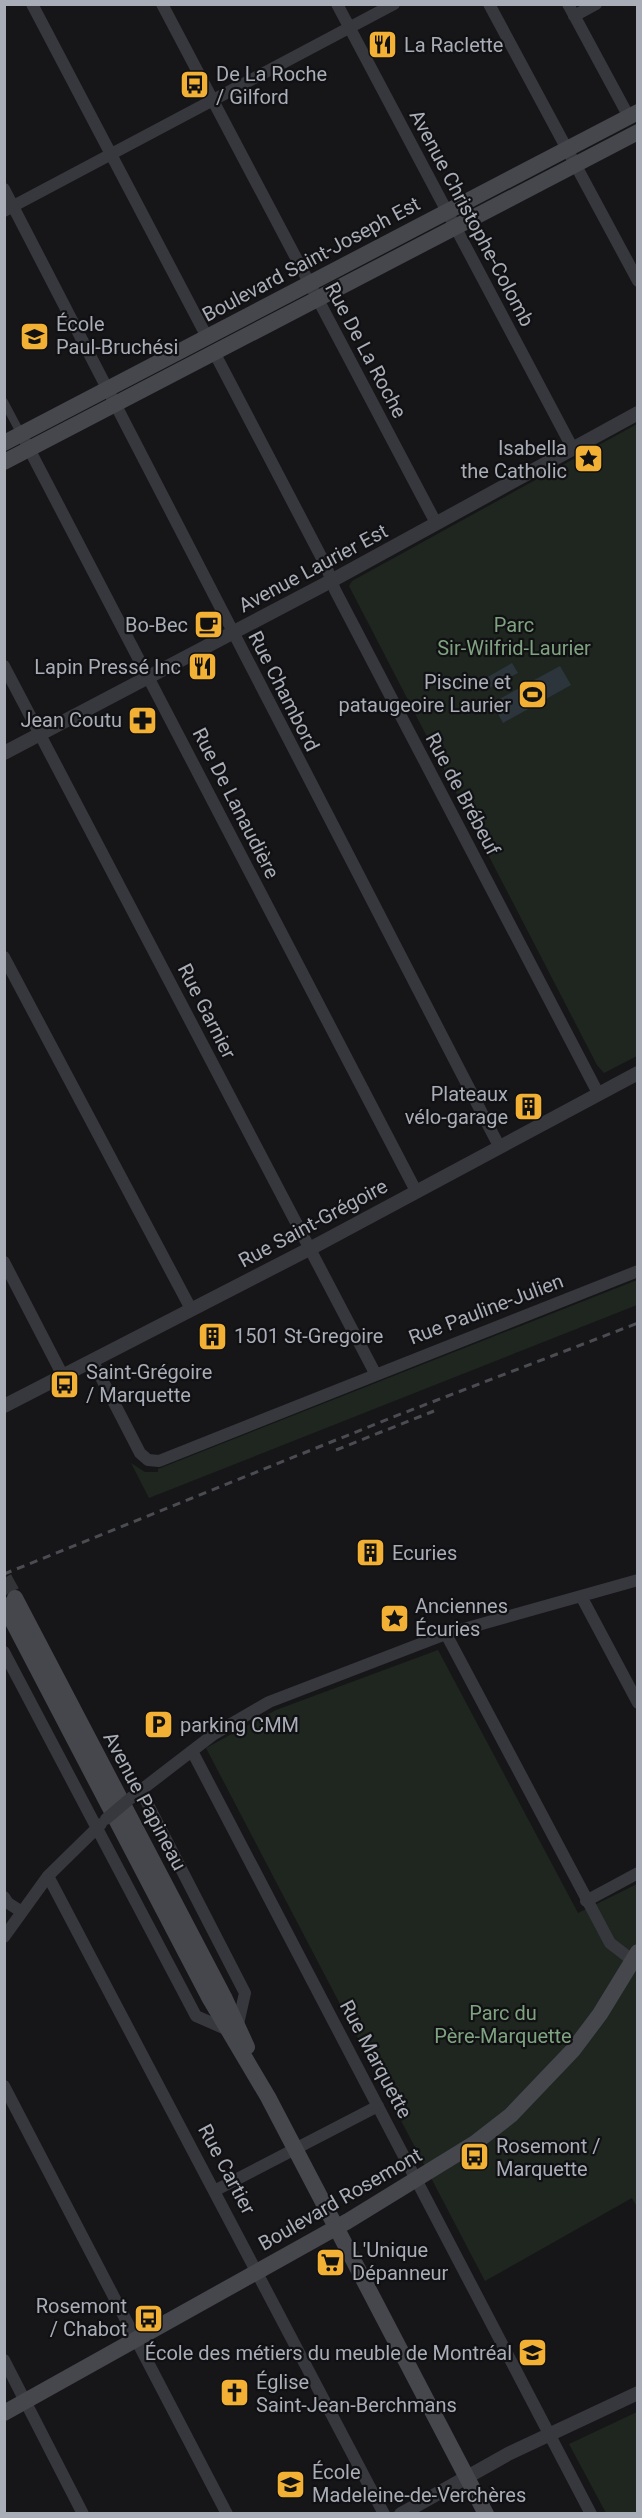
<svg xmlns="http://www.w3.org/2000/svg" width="642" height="2518" viewBox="0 0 642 2518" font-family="Roboto,sans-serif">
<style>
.green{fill:#1e261f}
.water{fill:#2c353c}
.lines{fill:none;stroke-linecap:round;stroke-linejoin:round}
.secondary-tunnel{stroke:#333438;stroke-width:16;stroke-dasharray:16 8;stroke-linecap:butt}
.pedestrian{stroke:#37383d;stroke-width:8}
.minor{stroke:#37383d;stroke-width:12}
.tertiary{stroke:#37383d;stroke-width:14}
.secondary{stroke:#45474d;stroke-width:16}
.rail{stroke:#4a4c52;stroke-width:3;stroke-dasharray:8 6;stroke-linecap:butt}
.minor-bridge{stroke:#37383d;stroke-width:12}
.labels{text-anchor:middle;stroke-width:4.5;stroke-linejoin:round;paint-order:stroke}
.poi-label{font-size:20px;fill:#a8adb8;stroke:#111113;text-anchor:start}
.street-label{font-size:20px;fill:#a8adb8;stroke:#111113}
.park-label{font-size:20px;fill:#7fa381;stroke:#111113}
</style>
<rect width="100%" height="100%" fill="#161618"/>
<!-- green -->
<path class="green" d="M637,424V1056L604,1073L597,1065L349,586L352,581Z
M637,1280V1305L149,1498L131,1463L145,1472H158V1469Z
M438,1650L578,1913L637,1884V2207L632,2198L485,2281L206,1748L276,1710Z
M637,2412V2513H606L569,2444Z"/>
<!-- water -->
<path class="water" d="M512,663L518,673L484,691L479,682Z
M560,666L571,685L503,723L492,703Z"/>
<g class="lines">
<!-- secondary-tunnel -->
<path class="secondary-tunnel" d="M4,1578L15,1598"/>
<!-- pedestrian -->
<path class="pedestrian" d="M4,402L21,434"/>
<!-- minor -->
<path class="minor" d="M32,4L207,337
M162,4L436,523
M337,4L573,449
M489,4L638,281
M568,4L629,117
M574,16L596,4
M4,189L499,1146
M4,211L394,4
M214,352L326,566L335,590L598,1093
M26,443L416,1191
M4,666L375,1373
M4,957L191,1309
M4,1262L63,1376
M92,1360L140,1453L148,1460L159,1461L638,1271
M581,1596L638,1703
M446,1634L610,1943L632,1960
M4,1652L196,2016L228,2030
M192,1751L591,2514
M141,1791L245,1993L238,2024
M132,1797L214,1734L269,1702L446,1634L638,1580
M48,1876L384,2514
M4,1897L8,1903L22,1912
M586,1901L638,1873
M4,1937L48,1876L101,1824
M4,2086L227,2514
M216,2190L378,2106
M4,2360L83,2514"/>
<!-- tertiary -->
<path class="tertiary" d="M4,753L331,581L638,413
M4,1406L317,1245L638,1073
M401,2514L508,2454L638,2393"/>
<!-- secondary -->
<path class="secondary" d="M4,443L638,112
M4,462L638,132
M15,1598L225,1999L247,2047
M4,1605L210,1999L268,2097L486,2514
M4,2413L348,2221L475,2143L511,2115L573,2050L600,2014L638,1952"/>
<!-- rail -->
<path class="rail" d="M336,1450L434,1411
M4,1574L393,1417L638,1323"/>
<!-- minor-bridge -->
<path class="minor-bridge" d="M106,1819L132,1797"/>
</g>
<!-- icons -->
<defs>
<symbol id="restaurant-square" viewBox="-11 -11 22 22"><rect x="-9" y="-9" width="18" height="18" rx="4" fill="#f2b134" stroke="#111113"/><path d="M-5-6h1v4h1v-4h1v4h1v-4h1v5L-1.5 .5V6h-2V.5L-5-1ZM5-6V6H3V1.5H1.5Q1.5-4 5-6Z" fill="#111"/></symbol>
<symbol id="bus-square" viewBox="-11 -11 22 22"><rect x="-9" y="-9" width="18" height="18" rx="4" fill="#f2b134" stroke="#111113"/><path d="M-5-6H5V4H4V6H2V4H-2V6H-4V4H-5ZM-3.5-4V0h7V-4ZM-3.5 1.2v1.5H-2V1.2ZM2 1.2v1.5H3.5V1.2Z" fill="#111"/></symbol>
<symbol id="school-square" viewBox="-11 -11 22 22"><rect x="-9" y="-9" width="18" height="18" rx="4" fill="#f2b134" stroke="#111113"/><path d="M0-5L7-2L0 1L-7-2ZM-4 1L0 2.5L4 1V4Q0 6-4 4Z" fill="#111"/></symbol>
<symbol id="sight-square" viewBox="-11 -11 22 22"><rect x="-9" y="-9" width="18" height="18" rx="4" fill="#f2b134" stroke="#111113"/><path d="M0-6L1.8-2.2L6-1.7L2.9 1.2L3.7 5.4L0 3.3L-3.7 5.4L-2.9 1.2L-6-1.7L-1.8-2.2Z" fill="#111"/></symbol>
<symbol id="cafe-square" viewBox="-11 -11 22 22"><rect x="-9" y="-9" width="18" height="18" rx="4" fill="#f2b134" stroke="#111113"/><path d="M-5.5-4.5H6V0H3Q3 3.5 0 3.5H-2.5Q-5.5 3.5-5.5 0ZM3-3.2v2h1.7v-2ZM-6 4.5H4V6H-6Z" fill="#111"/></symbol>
<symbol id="stadium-square" viewBox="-11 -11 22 22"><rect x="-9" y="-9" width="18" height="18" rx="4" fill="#f2b134" stroke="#111113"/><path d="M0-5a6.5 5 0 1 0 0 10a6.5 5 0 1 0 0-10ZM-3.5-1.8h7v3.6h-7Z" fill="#111"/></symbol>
<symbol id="pharmacy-square" viewBox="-11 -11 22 22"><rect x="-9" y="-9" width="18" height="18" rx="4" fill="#f2b134" stroke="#111113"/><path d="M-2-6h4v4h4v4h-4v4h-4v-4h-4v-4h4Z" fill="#111"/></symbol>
<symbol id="building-square" viewBox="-11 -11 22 22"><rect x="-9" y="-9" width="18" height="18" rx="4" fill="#f2b134" stroke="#111113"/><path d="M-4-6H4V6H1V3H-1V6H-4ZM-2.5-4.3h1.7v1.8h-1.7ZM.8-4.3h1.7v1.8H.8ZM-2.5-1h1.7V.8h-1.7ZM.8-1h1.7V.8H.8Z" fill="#111"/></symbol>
<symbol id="parking-square" viewBox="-11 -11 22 22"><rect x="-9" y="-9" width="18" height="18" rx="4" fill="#f2b134" stroke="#111113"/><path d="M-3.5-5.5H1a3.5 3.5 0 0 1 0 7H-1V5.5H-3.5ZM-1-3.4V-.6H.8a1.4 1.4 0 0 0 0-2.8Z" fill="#111"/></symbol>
<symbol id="supermarket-square" viewBox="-11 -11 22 22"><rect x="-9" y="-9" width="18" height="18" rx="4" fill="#f2b134" stroke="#111113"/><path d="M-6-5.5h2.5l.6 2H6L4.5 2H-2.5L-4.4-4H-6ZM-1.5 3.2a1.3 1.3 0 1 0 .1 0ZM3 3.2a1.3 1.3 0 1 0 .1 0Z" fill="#111"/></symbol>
<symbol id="university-square" viewBox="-11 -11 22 22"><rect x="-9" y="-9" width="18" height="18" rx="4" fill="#f2b134" stroke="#111113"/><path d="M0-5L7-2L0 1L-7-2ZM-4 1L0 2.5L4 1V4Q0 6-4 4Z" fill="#111"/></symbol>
<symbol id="church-square" viewBox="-11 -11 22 22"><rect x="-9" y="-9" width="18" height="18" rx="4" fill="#f2b134" stroke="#111113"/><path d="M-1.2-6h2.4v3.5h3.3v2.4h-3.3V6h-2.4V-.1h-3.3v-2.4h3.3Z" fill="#111"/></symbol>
</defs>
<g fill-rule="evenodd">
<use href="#restaurant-square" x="366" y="28" width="33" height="33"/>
<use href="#bus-square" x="178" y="68" width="33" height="33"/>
<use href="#school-square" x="18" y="320" width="33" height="33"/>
<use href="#sight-square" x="572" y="442" width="33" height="33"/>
<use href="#cafe-square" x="192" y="608" width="33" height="33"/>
<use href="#restaurant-square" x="186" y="650" width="33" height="33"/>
<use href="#stadium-square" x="516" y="678" width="33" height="33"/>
<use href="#pharmacy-square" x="126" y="704" width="33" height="33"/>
<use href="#building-square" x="512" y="1090" width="33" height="33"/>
<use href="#building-square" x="196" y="1320" width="33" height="33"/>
<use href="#bus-square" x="48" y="1368" width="33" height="33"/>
<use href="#building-square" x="354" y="1536" width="33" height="33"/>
<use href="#sight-square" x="378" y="1602" width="33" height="33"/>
<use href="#parking-square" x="142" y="1708" width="33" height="33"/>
<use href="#bus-square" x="458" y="2140" width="33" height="33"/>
<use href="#supermarket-square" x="314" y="2246" width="33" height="33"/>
<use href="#bus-square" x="132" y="2302" width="33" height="33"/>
<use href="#university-square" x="516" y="2336" width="33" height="33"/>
<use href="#church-square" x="218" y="2376" width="33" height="33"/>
<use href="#school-square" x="274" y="2468" width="33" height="33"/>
</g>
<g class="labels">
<!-- poi labels -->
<g class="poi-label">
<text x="404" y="52">La Raclette</text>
<text x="216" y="81">De La Roche<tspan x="216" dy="23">/ Gilford</tspan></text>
<text x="56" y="331">École<tspan x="56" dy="23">Paul-Bruchési</tspan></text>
<text x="567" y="455" text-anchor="end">Isabella<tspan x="567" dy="23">the Catholic</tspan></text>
<text x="188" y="632" text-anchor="end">Bo-Bec</text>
<text x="181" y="674" text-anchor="end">Lapin Pressé Inc</text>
<text x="511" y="689" text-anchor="end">Piscine et<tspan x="511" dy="23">pataugeoire Laurier</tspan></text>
<text x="122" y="727" text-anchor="end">Jean Coutu</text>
<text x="508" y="1101" text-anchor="end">Plateaux<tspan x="508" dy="23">vélo-garage</tspan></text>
<text x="234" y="1343">1501 St-Gregoire</text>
<text x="86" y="1379">Saint-Grégoire<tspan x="86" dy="23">/ Marquette</tspan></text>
<text x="392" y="1560">Ecuries</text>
<text x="415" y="1613">Anciennes<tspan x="415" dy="23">Écuries</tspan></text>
<text x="180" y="1732">parking CMM</text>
<text x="496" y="2153">Rosemont /<tspan x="496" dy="23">Marquette</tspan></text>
<text x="352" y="2257">L'Unique<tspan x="352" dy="23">Dépanneur</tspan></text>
<text x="127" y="2313" text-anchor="end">Rosemont<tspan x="127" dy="23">/ Chabot</tspan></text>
<text x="512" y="2360" text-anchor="end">École des métiers du meuble de Montréal</text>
<text x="256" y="2389">Église<tspan x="256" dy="23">Saint-Jean-Berchmans</tspan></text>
<text x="312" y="2479">École<tspan x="312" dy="23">Madeleine-de-Verchères</tspan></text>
</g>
<!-- street labels -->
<g class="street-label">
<text transform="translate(472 218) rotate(62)" y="7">Avenue Christophe-Colomb</text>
<text transform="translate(311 259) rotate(-28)" y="7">Boulevard Saint-Joseph Est</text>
<text transform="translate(366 350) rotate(62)" y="7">Rue De La Roche</text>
<text transform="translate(313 568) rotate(-28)" y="7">Avenue Laurier Est</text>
<text transform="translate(284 691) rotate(63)" y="7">Rue Chambord</text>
<text transform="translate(463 794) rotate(62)" y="7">Rue de Brébeuf</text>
<text transform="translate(236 803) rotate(63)" y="7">Rue De Lanaudière</text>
<text transform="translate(207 1011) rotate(63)" y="7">Rue Garnier</text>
<text transform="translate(313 1223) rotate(-28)" y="7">Rue Saint-Grégoire</text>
<text transform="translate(486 1309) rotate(-21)" y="7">Rue Pauline-Julien</text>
<text transform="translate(145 1801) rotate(62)" y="7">Avenue Papineau</text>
<text transform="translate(376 2059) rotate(62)" y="7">Rue Marquette</text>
<text transform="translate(227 2169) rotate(62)" y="7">Rue Cartier</text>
<text transform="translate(340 2199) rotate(-30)" y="7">Boulevard Rosemont</text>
</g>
<!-- park labels -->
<g class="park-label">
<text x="514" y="632">Parc<tspan x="514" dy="23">Sir-Wilfrid-Laurier</tspan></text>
<text x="503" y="2020">Parc du<tspan x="503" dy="23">Père-Marquette</tspan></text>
</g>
</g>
<!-- border -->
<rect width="642" height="2518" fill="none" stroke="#a8adb8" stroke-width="12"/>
</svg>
